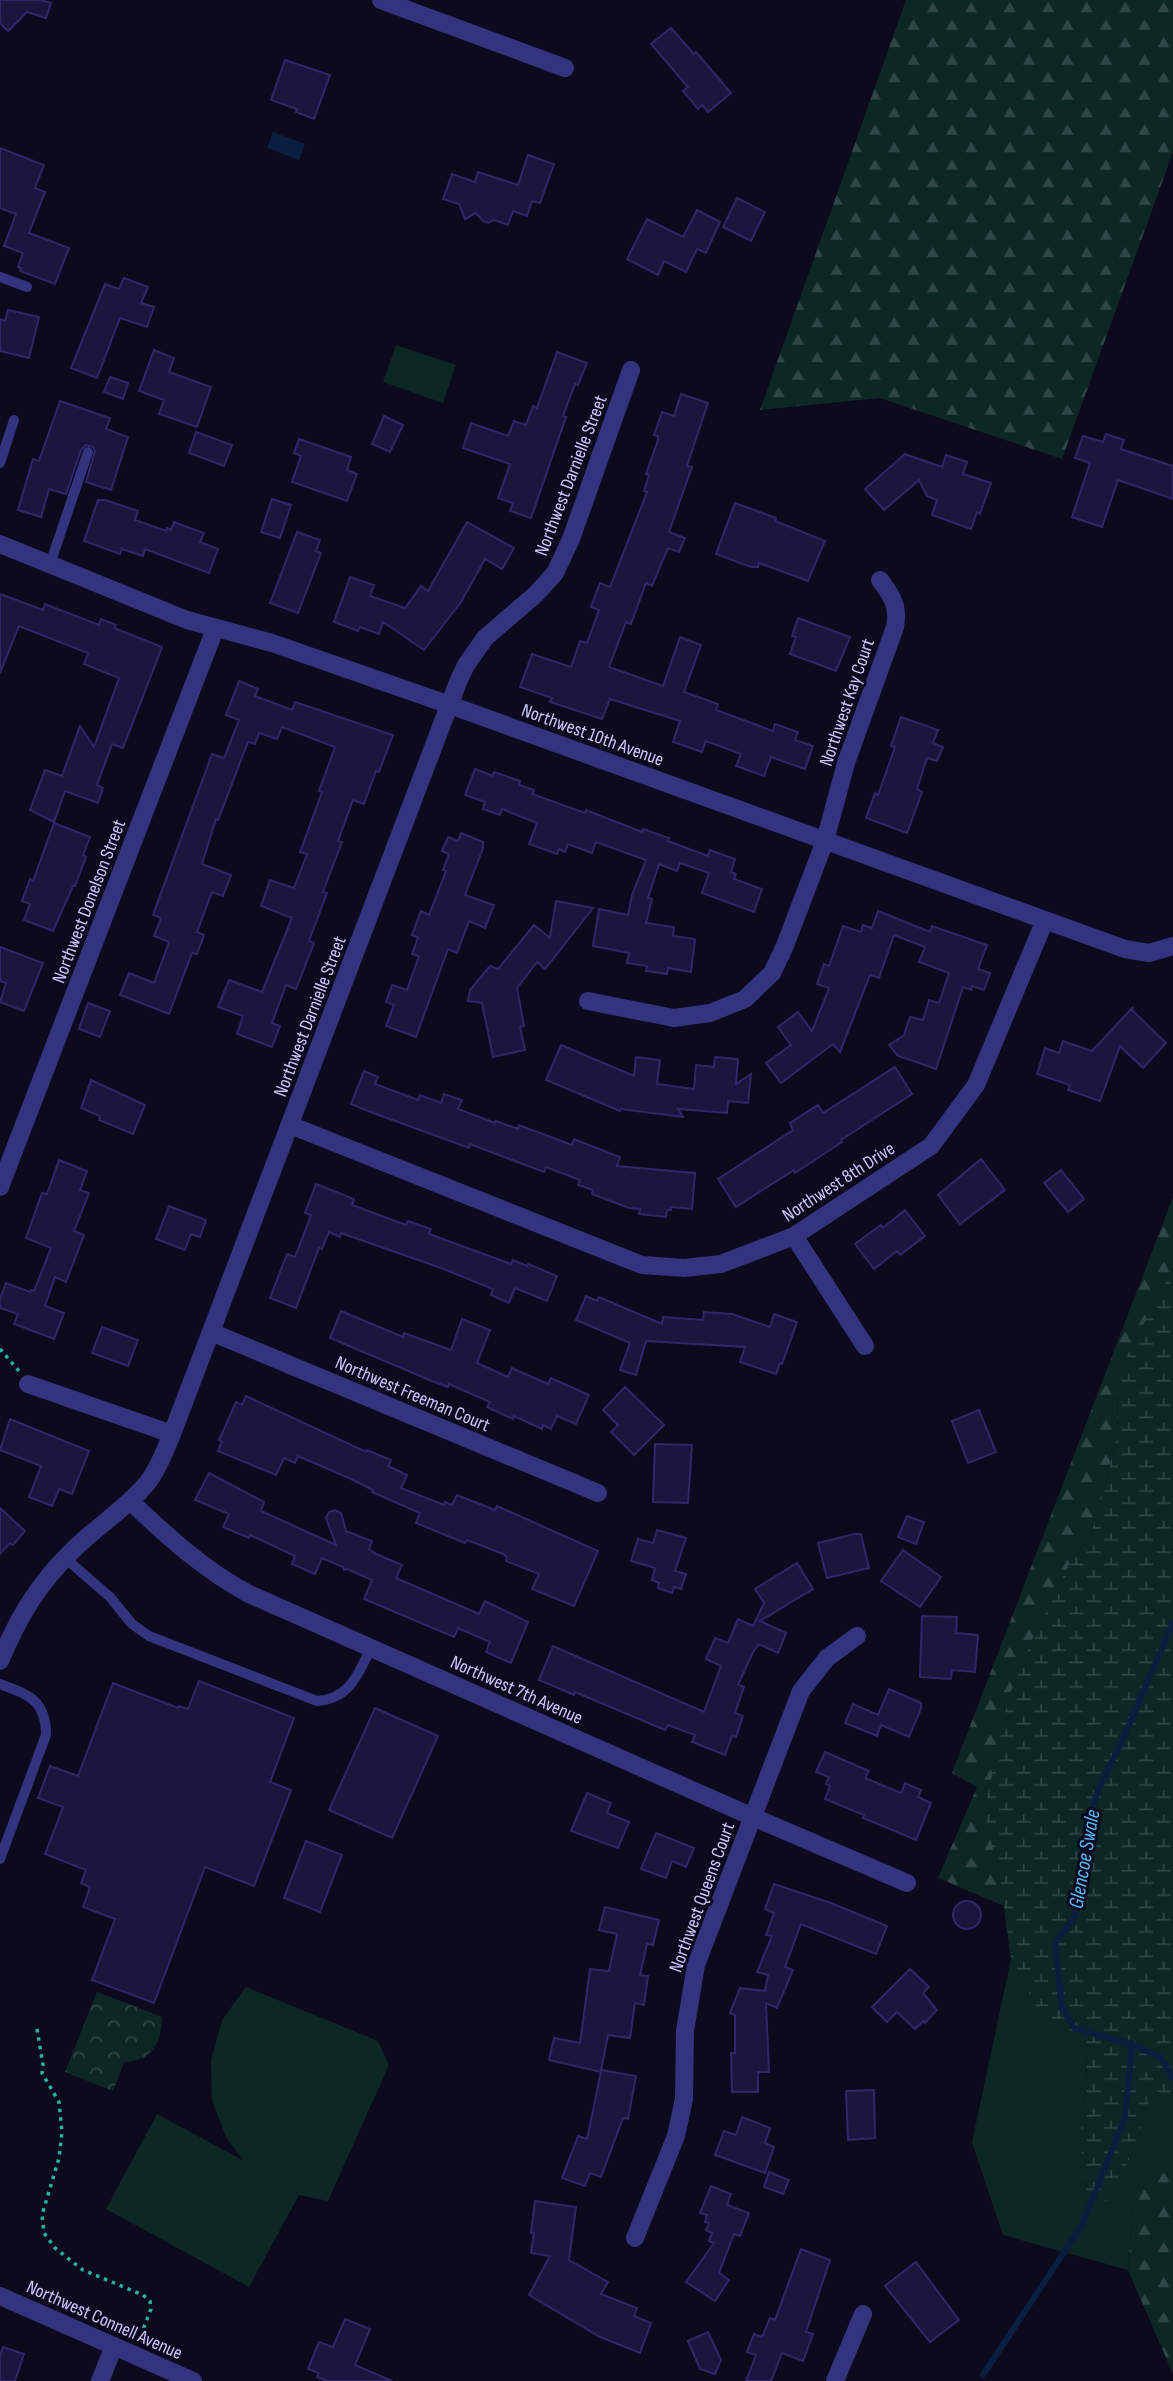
<svg xmlns="http://www.w3.org/2000/svg" width="1173" height="2381" viewBox="0 0 1173 2381" font-family="'Sofia Sans Condensed',sans-serif">
<style>
.grass{fill:#0d2725}
.forest{fill:url(#forest-firs)}
.wetland{fill:url(#wetland-marsh)}
.park{fill:url(#park-crowns)}
.water{fill:#081f3f}
.lines{fill:none;stroke-linecap:round;stroke-linejoin:round}
.stream{stroke:#081f3f;stroke-width:6}
.building{fill:#1c163f;stroke:#30266c;stroke-width:2}
.path{stroke:#26b3a3;stroke-width:3.5;stroke-dasharray:3.5 5;stroke-linecap:butt}
.service{stroke:#33347f;stroke-width:10}
.minor{stroke:#33347f;stroke-width:18}
.tertiary{stroke:#33347f;stroke-width:18}
.labels{text-anchor:middle;stroke-width:6;stroke-linejoin:round;paint-order:stroke}
.street-label{font-size:19px;fill:#cac7ff;stroke:#0d0a1d}
.water-label{font-size:21px;font-style:italic;fill:#55b9ff;stroke:#0d0a1d}
</style>
<defs>
<pattern id="forest-firs" width="22" height="20" patternUnits="userSpaceOnUse" patternTransform="scale(1.75)"><rect width="22" height="20" fill="#0d2725"/><path d="M5 1l3.5 6h-7zM16 11l3.5 6h-7z" fill="#2f4546"/></pattern>
<pattern id="wetland-marsh" width="20" height="14" patternUnits="userSpaceOnUse" patternTransform="scale(1.75)"><rect width="20" height="14" fill="#0d2725"/><path d="M1 5h8M5 5V1M11 12h8M15 12V8" fill="none" stroke="#2f4546"/></pattern>
<pattern id="park-crowns" width="20" height="18" patternUnits="userSpaceOnUse" patternTransform="scale(1.75)"><rect width="20" height="18" fill="#0d2725"/><path d="M2 6a3 3 0 1 1 6 0M12 15a3 3 0 1 1 6 0" fill="none" stroke="#2f4546"/></pattern>
</defs>
<rect width="100%" height="100%" fill="#0d0a1d"/>
<!-- grass -->
<path class="grass" d="M396,345L456,365L443,403L383,382Z
M1011,1959L1039,2012L1086,2050L1087,2084L1081,2117L1092,2200H1107L1136,2146L1146,2107L1156,2090L1173,2097V2172L1170,2171L1133,2207L1128,2270L1003,2235L972,2142Z
M246,1987L378,2041L389,2065L328,2201L299,2195L249,2287L106,2209L157,2114L244,2161L227,2139L212,2101L211,2060L222,2020Z"/>
<!-- forest -->
<path class="forest" d="M906,0H1173V152L1062,459L880,398L760,410Z
M1173,1197V1268L1118,1373L1117,1433L1106,1485L1091,1534L1071,1561L1037,1629L1009,1696L999,1872L1004,1906L938,1878L977,1787L952,1773Z
M1170,2171L1173,2172V2374L1128,2270L1133,2207L1143,2179Z"/>
<!-- wetland -->
<path class="wetland" d="M1173,1268V2097L1156,2091L1146,2107L1136,2146L1107,2201L1092,2200L1083,2189L1081,2117L1087,2084L1086,2050L1039,2012L1011,1959L999,1872L984,1813L1009,1696L1037,1629L1071,1561L1091,1534L1106,1485L1117,1433L1118,1373Z"/>
<!-- park -->
<path class="park" d="M97,1992L162,2017C161,2044 152,2061 124,2062L113,2091L65,2072Z"/>
<!-- water -->
<path class="water" d="M273,132L305,144L299,160L267,148Z"/>
<g class="lines">
<!-- stream -->
<path class="stream" d="M1173,1623L1122,1741L1097,1792L1081,1863V1893L1073,1920L1055,1943L1062,2007L1074,2028L1132,2044L1161,2058L1173,2078
M983,2375L1082,2225L1125,2118L1132,2044"/>
</g>
<!-- building -->
<path class="building" d="M0,0H41L51,3L46,18L27,12L8,31L0,23Z
M671,28L694,54L696,52L731,93L708,112L702,105L698,109L683,91L688,87L651,44Z
M285,60L330,75L314,119L296,112L297,109L271,100Z
M0,148L44,165L35,188L45,192L29,233L69,248L55,284L20,271L21,268L18,267L23,253L4,246L16,214L0,208Z
M528,155L554,164L540,203L532,201L527,216L513,211L508,225L494,220L488,223L483,221L476,213L465,219L459,204L443,199L452,174L475,182L478,172L518,185Z
M737,198L765,212L751,241L723,227Z
M697,210L720,222L706,253L697,249L686,272L664,261L658,275L627,259L647,219L683,237Z
M124,278L148,287L141,303L154,307L147,327L120,318L97,378L71,368L105,284L119,289Z
M8,310L39,317L29,358L0,351V319L5,321Z
M154,350L174,358L169,372L211,387L197,427L159,414L164,400L139,391Z
M557,352L587,363L578,385L575,384L563,416L566,417L531,518L510,511L513,503L498,498L510,464L463,448L471,423L508,436L514,421L526,425L533,406L537,408Z
M110,377L128,383L123,399L104,392Z
M681,394L708,403L687,466L692,467L669,532L685,538L679,552L668,548L652,586L646,583L631,624L626,622L609,667L663,686L680,637L701,645L684,692L718,704L716,710L773,731L775,724L798,732L795,740L813,746L805,769L771,757L764,776L736,766L741,754L706,741L702,752L673,742L680,721L610,699L602,719L550,702L552,698L520,687L532,654L571,667L580,641L587,643L599,610L591,607L600,583L610,587L647,492L644,491L649,475L646,474L658,440V436L654,435L662,412L674,416Z
M60,401L110,418L106,429L128,437L111,490L86,482L95,451L93,447L86,445L81,450L66,494L49,489L41,517L18,510L33,459L39,461Z
M384,416L403,425L390,452L372,444Z
M196,432L232,445L224,466L189,453Z
M1106,434L1124,440L1121,449L1173,466V499L1118,480L1102,527L1072,517L1090,463L1075,458L1083,436L1103,442Z
M299,439L351,457L347,470L357,474L347,501L292,482L301,456L294,453Z
M905,454L942,467L946,455L967,462L963,474L991,483L980,514L977,512L971,529L932,515L937,500L927,496L919,480L884,510L865,489Z
M272,499L291,505L280,538L261,532Z
M98,500H105L138,511L135,520L166,531L167,528L171,530L174,522L204,533L200,542L218,549L209,573L145,549L143,556L122,549L120,554L84,541Z
M735,503L776,518L775,521L825,541L808,581L759,563L758,567H751L716,554Z
M467,522L514,548L502,569L485,559L461,602L424,650L383,622L379,634L360,627L358,631L334,622L350,577L374,585L370,596L405,608L421,586L428,591Z
M297,532L320,540L316,551L321,553L298,613L270,603Z
M0,594L43,610L45,604L99,625L101,619L116,625L114,628L162,647L123,748L112,744L97,785L103,788L98,803L65,791L54,822L30,810L45,770L62,776L80,726L94,747L119,678L84,664L88,653L19,626L0,673Z
M798,618L850,637L836,671L790,654L796,637L792,636Z
M239,681L258,689L255,696L292,710L295,702L393,735L379,772L376,771L364,804L353,800L338,841L342,842L323,892L327,893L309,941L314,943L296,989L286,985L272,1023L280,1026L272,1047L237,1034L243,1016L218,1007L229,980L262,992L292,918L261,906L270,880L294,888L307,854L300,852L322,792L319,791L335,747L282,727L277,739L259,733L255,744L248,742L218,820L216,819L202,864L231,875L223,896L212,892L197,932L204,935L197,954L192,953L169,1014L120,995L129,973L154,983L169,942L154,936L161,918L153,915L212,754L224,758L239,720L226,715Z
M901,717L938,730L933,743L943,747L937,761L927,758L917,789L922,792L907,833L866,818L875,793L878,795L884,778L895,747L891,746Z
M475,769L493,776L494,772L520,781L519,785L534,790L532,794L585,813L586,810L642,832L643,829L669,838L668,841L708,856L710,850L735,859L731,872L736,874L734,879L762,889L754,912L702,893L709,873L680,863L677,871L659,864L648,898L652,899L646,923L674,927L673,936L695,939L691,972L668,968L667,974L646,971L647,966L627,963L629,953L593,946L599,909L628,915L632,895L646,860L596,842L592,853L568,844L565,852L559,849L557,854L529,844L537,823L502,809L500,815L483,809L485,802L465,795Z
M54,823L90,837L83,855L86,857L75,886H73L53,931L24,920L30,904L22,901L30,879L33,881Z
M461,833L483,842V848L465,895L494,905L485,928L469,921L457,953L448,949L416,1037L386,1026L394,1005L386,1002L392,985L407,990L419,956L412,954L418,938L412,935L421,911L429,915L446,871L443,870L449,854L442,851L448,837L458,841Z
M556,901L593,908L545,969L537,962L517,988L524,1026L520,1027L525,1050L493,1057L482,1003L468,1001L470,990L490,966L498,969L534,925L550,938Z
M878,911L930,932L932,926L987,945L978,969L990,973L984,990L972,986L971,990L963,987L936,1069L898,1056L889,1045L904,1035L910,1017L923,1020L929,1000L939,1003L949,973L919,962L925,947L894,935L879,978L870,975L840,1052L833,1044L781,1083L766,1063L791,1045L778,1027L798,1012L812,1031L829,988L817,984L824,964L829,966L843,926L861,932L863,925L872,928Z
M0,947L43,963L24,1011L0,1002L6,983L0,981Z
M88,1003L110,1011L100,1037L79,1029Z
M1133,1007L1132,1010L1166,1043L1143,1068L1120,1046L1100,1101L1068,1090L1070,1085L1037,1074L1045,1048L1059,1053L1063,1041L1092,1051Z
M561,1045L634,1076L636,1057L660,1060L657,1084L694,1089L696,1065L714,1067L715,1057L738,1059L736,1084L751,1074L748,1103L728,1101L727,1113L678,1109L683,1117L621,1109L620,1111L546,1080Z
M895,1067L912,1094L841,1140L842,1142L795,1173L794,1170L736,1207L718,1179L793,1130L790,1123L818,1105L823,1113Z
M364,1071L378,1077L375,1084L418,1100L420,1095L441,1103L444,1094L462,1100L458,1109L495,1123L496,1121L518,1129L519,1125L572,1145L574,1139L620,1157L617,1166L695,1173L692,1209L671,1207V1210H667L666,1217L639,1214L640,1209L629,1208L592,1194L593,1190L578,1185L580,1180L546,1167L544,1172L470,1144L469,1148L368,1111L351,1104Z
M91,1080L145,1105L133,1134L99,1120L100,1116L81,1108Z
M981,1159L1005,1190L960,1224L938,1195Z
M59,1160L87,1171L80,1190L89,1193L74,1231L84,1235L66,1282L55,1277L45,1306L64,1313L54,1339L14,1324L18,1314L0,1308V1299L6,1283L30,1292L31,1290L34,1291L51,1248L26,1238L42,1193L47,1194Z
M1061,1170L1084,1199L1068,1212L1044,1183Z
M316,1184L354,1199L352,1205L406,1225L408,1221L431,1229L429,1234L511,1264L513,1260L527,1266L528,1264L557,1276L547,1301L515,1288L509,1303L491,1295L493,1289L441,1268L341,1233L340,1237L329,1232L322,1249L319,1248L296,1308L270,1298L287,1254L295,1257L311,1215L305,1213Z
M169,1206L206,1220L200,1237L191,1234L185,1250L156,1239Z
M905,1210L925,1236L900,1255L897,1251L874,1269L855,1244L881,1225L883,1228Z
M586,1296L597,1301L599,1297L662,1324L663,1317L703,1320L704,1312L732,1314L770,1327L774,1314L797,1322L782,1364L780,1363L776,1374L740,1362L745,1347L646,1341L636,1375L620,1370L630,1343L576,1320Z
M341,1311L403,1337L404,1333L451,1350L462,1319L490,1330L477,1363L508,1377L512,1368L548,1384L551,1378L589,1395L576,1424L557,1416L551,1429L543,1425L542,1429L514,1416L513,1419L487,1407L490,1402L449,1384L448,1387L432,1381L330,1338Z
M102,1327L138,1340L128,1366L92,1353Z
M625,1387L664,1425L634,1455L611,1432L618,1425L603,1410Z
M246,1396L366,1452L367,1450L391,1460L388,1466L407,1475L401,1488L444,1505L445,1502L452,1505L457,1495L495,1510L497,1506L598,1551L574,1606L532,1589L539,1574L506,1561L507,1557L503,1554L467,1540L465,1543L416,1523L420,1513L372,1492L373,1490L349,1478L298,1456L295,1463L284,1458L276,1475L218,1451L222,1442L219,1440L236,1402L242,1405Z
M979,1410L996,1452L968,1463L952,1421Z
M10,1419L89,1451L72,1494L59,1489L52,1506L29,1497L41,1466L0,1450Z
M655,1444L692,1445L688,1503L653,1502Z
M209,1473L264,1502L261,1511L336,1545L326,1518L329,1512L335,1510L341,1513L346,1531L372,1541L369,1549L376,1554L402,1565L396,1578L479,1614L485,1601L528,1622L511,1663L486,1652L490,1642L458,1628L454,1637L364,1599L372,1580L347,1569L344,1570L343,1567L322,1558L315,1574L292,1564L295,1556L250,1535L249,1538L223,1527L229,1514L195,1500Z
M0,1508L25,1531L13,1545L10,1543L0,1554Z
M907,1516L924,1522L916,1544L898,1537Z
M657,1530L686,1538L675,1571L686,1574L681,1589L674,1587L672,1593L658,1588L659,1583L652,1580L655,1568L631,1561L638,1539L653,1543Z
M854,1534H861L869,1568L827,1578L818,1543Z
M903,1550L941,1577L920,1607L881,1581Z
M797,1563L813,1589L760,1621L786,1633L778,1653L759,1644L753,1652L738,1685L744,1687L735,1713L743,1716L736,1737L732,1736L725,1755L692,1742L695,1735L668,1725L665,1730L575,1692L574,1695L539,1680L553,1646L704,1712L721,1666L706,1659L715,1638L728,1643L738,1619L753,1626L764,1603L755,1589Z
M922,1616L957,1617L956,1633L978,1635L975,1672L952,1670L951,1679L920,1677Z
M199,1681L294,1718L270,1782L291,1790L254,1886L205,1867L154,2003L92,1980L115,1919L83,1907L90,1887L81,1883L86,1870L45,1854L63,1807L38,1798L50,1766L78,1776L113,1683L178,1708L179,1706L188,1709Z
M889,1689L921,1703V1709L909,1737L881,1725L877,1736L845,1723L853,1704L878,1715Z
M375,1708L438,1736L392,1838L329,1810Z
M825,1752L869,1771L865,1778L901,1793L905,1783L921,1790L918,1797L931,1803L916,1840L863,1818L864,1815L825,1799L830,1786L826,1784L829,1777L816,1772Z
M587,1793L611,1803L607,1813L629,1822L618,1848L571,1831Z
M656,1833L694,1848L686,1867L672,1861L666,1878L641,1869Z
M306,1841L342,1855L320,1912L284,1898Z
M774,1884L831,1903L887,1926L876,1954L801,1924L785,1967L793,1970L777,2008L766,2003L769,2072H758V2092H732L731,2053H735V2015L730,2013L740,1988L765,1991L768,1975L757,1972L772,1936L766,1935L774,1913L765,1909Z
M953 1915a14 14 0 1 1 28 0a14 14 0 1 1-28 0Z
M605,1907L659,1920L653,1945L647,1944L640,1975L648,1976L644,2005L635,2003L630,2038L608,2035L601,2070L636,2076L628,2119L623,2118L601,2177L590,2173L585,2186L562,2178L578,2136L587,2139L601,2072L549,2060L554,2038L580,2043L590,1969L609,1971L617,1934L599,1930Z
M910,1969L929,1987L923,1993L937,2010L925,2023L923,2021L915,2029L897,2012L887,2022L872,2007Z
M874,2090L875,2138L848,2140L846,2091Z
M742,2117L770,2128L765,2143L774,2147L765,2173L715,2155L724,2131L736,2135Z
M769,2172L789,2180L783,2194L764,2187Z
M711,2186L731,2194L727,2205L749,2213L740,2236L734,2234L719,2273L729,2280L715,2301L686,2282L714,2243L709,2241L712,2233L706,2230L709,2223L705,2222L707,2215L700,2213Z
M535,2201L576,2207L569,2260L608,2282L601,2294L637,2308L634,2316L651,2323L640,2353L600,2337L529,2295L550,2256L531,2253L534,2233H531Z
M801,2249L830,2260L806,2332L813,2334L803,2361L782,2353L771,2381H746L756,2355L747,2352L754,2334L762,2337L770,2318L775,2320Z
M916,2262L959,2320L930,2342L885,2286Z
M345,2319L370,2329L355,2365L392,2381H327L317,2377L319,2373L308,2369L319,2342L333,2347Z
M708,2332L721,2360L715,2374L700,2369L688,2341Z
M3,2347L24,2354L15,2381H0V2356Z"/>
<g class="lines">
<!-- path -->
<path class="path" d="M0,1349L19,1371
M37,2029L43,2065L42,2073L59,2102L62,2132L59,2158L42,2215L44,2233L55,2248L83,2270L143,2295L150,2301L151,2309L140,2337"/>
<!-- service -->
<path class="service" d="M0,277L27,287
M0,463L14,420
M50,564L88,452
M65,1558L110,1597L132,1624L149,1636L317,1701C350,1699 358,1674 371,1648
M0,1684C29,1695 46,1700 46,1735L0,1859"/>
<!-- minor -->
<path class="minor" d="M381,0L565,68
M0,544L187,620L272,643L450,705L1125,949L1149,953L1173,946
M588,1001L674,1018L710,1013L745,999L772,973L784,948L825,841L846,763L895,627C899,606 892,596 880,580
M290,1125L642,1265L684,1268L721,1264L794,1236L931,1146L976,1085L1045,920
M0,1187L215,629
M794,1236L865,1346
M211,1332L598,1493
M28,1384L172,1434
M130,1501C167,1536 204,1570 249,1594L753,1817L907,1883
M0,1661C19,1616 38,1584 73,1550C97,1526 127,1508 148,1482C159,1468 165,1450 172,1434L458,682L466,665L485,638L536,594L555,573L571,539L631,370
M635,2238L676,2136L684,2099L685,2031L696,1965L801,1691L827,1658L857,1636
M100,2381L114,2346
M835,2381L863,2314"/>
<!-- tertiary -->
<path class="tertiary" d="M0,2296L193,2381"/>
</g>
<g class="labels">
<!-- street labels -->
<g class="street-label">
<text transform="translate(570 475) rotate(-69)" y="7">Northwest Darnielle Street</text>
<text transform="translate(846 702) rotate(-71)" y="7">Northwest Kay Court</text>
<text transform="translate(593 734) rotate(20)" y="7">Northwest 10th Avenue</text>
<text transform="translate(88 901) rotate(-69)" y="7">Northwest Donelson Street</text>
<text transform="translate(309 1016) rotate(-69)" y="7">Northwest Darnielle Street</text>
<text transform="translate(838 1181) rotate(-33)" y="7">Northwest 8th Drive</text>
<text transform="translate(413 1393) rotate(23)" y="7">Northwest Freeman Court</text>
<text transform="translate(517 1689) rotate(24)" y="7">Northwest 7th Avenue</text>
<text transform="translate(701 1897) rotate(-70)" y="7">Northwest Queens Court</text>
<text transform="translate(105 2319) rotate(24)" y="7">Northwest Connell Avenue</text>
</g>
<!-- water labels -->
<g class="water-label">
<text transform="translate(1084 1859) rotate(-80)" y="7">Glencoe Swale</text>
</g>
</g>
</svg>
